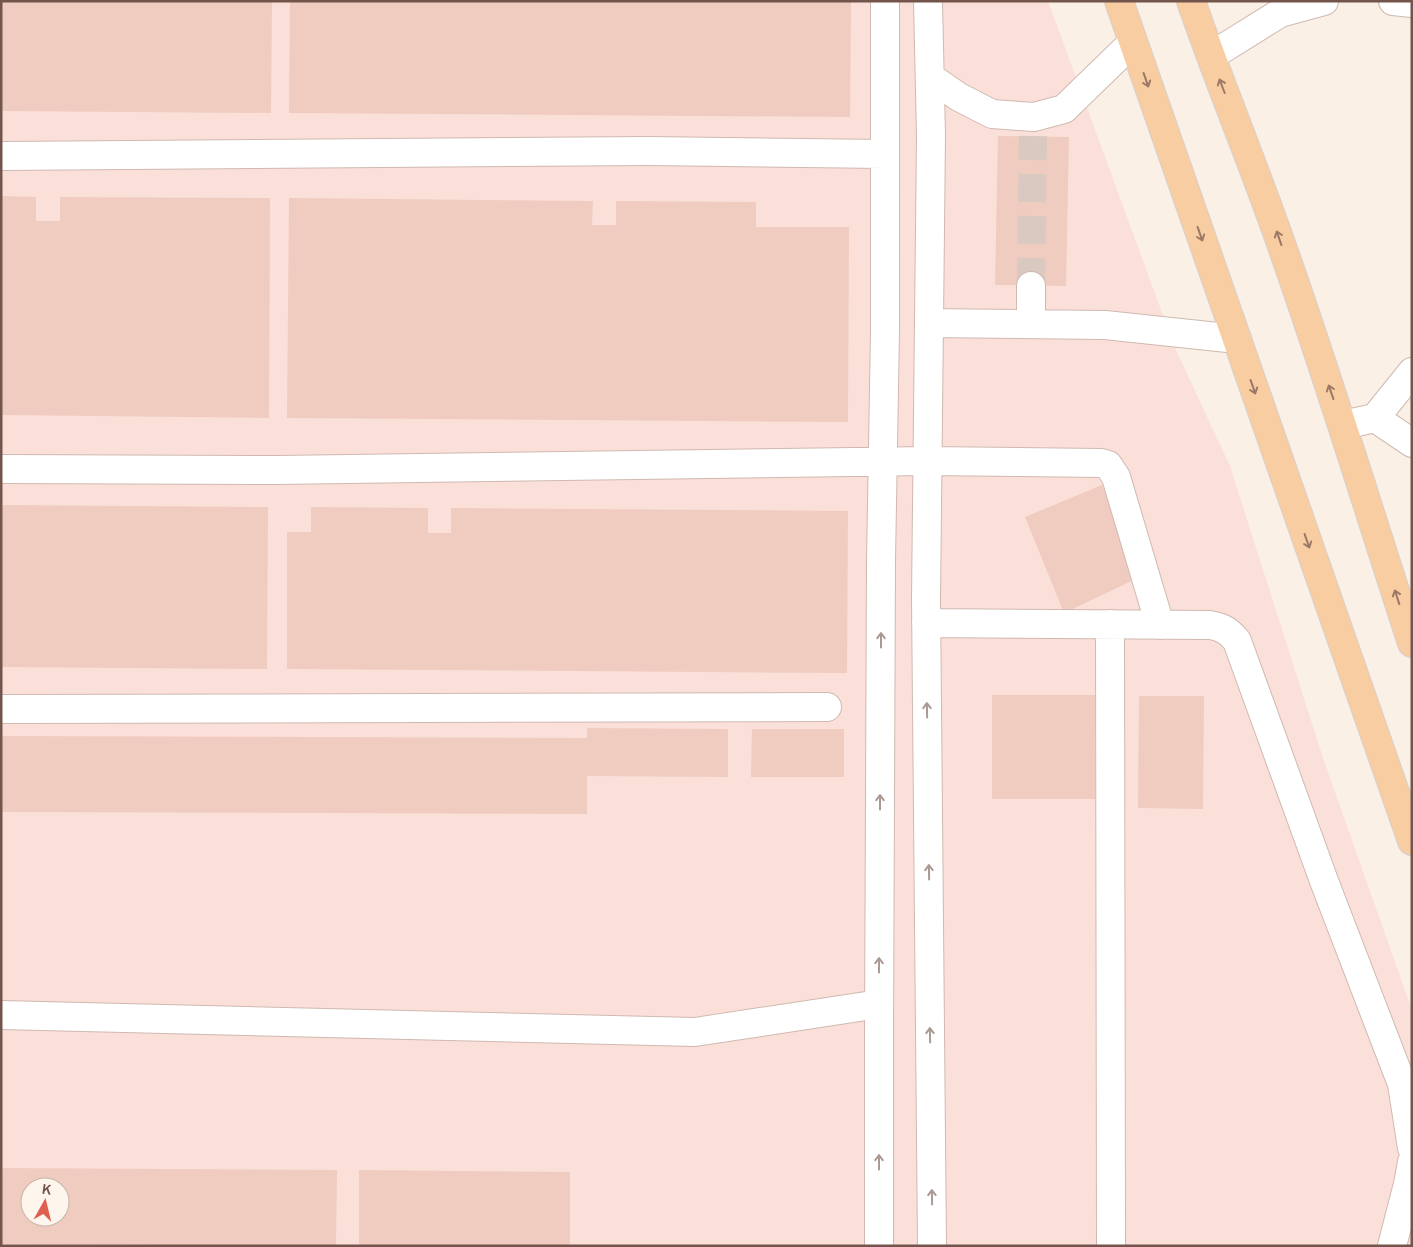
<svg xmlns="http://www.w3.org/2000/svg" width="1413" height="1247" viewBox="0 0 1413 1247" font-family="Overpass,sans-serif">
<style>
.commercial{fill:#fbe0da;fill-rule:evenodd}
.building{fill:#efccbf;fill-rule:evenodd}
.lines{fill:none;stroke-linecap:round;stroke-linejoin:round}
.minor-tunnel{stroke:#d9c9c0;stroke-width:28;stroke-dasharray:28 14;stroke-linecap:butt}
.minor-casing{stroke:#cfb9b0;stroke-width:30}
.major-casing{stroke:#d8cfcd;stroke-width:30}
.minor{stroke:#fff;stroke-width:28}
.major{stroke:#f7cda1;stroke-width:28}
.oneway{stroke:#9b7966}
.oneway2{stroke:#ab9994}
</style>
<rect width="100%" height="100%" fill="#fbf0e6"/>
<!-- commercial -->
<path class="commercial" d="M1,1H1048L1175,348L1230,466L1323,758L1412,1010V1246H1ZM30,1187H60V1217H30Z"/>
<!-- building -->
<path class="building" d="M1,1H272L271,113L1,111Z
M290,1H851L850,117L289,113Z
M998,136L1069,137L1066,286L995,285Z
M1,196L36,197V221H60V197L270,198L269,418L1,415Z
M289,198L593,201L592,225H616V201L756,202V227H849L848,422L287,418Z
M1102,485L1136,579L1064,613L1025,517Z
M1,505L268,507L267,669L1,667Z
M311,507L428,508V533H451V508L848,511L847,673L287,669V532H311Z
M992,695H1095V799H992Z
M1139,696H1204L1203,809L1138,808Z
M587,728L728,729V777L587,776V814L1,812V736L587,738Z
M752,729H844V777H751Z
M1,1168L337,1170L336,1246L1,1244ZM30,1187H60V1217H30Z
M359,1170L570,1172V1246H359Z"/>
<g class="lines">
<!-- minor-tunnel -->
<path class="minor-tunnel" d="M1031,286L1033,136"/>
<defs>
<path id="minor" d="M928,1L931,136L926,599L932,1246
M1393,1L1412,3
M1211,56L1280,13L1324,1
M930,77L959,97L992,114L1034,117L1064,109L1133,42
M1,156L648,151L884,154
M929,323L1105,325L1237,339
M1031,324V286
M1375,418L1412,443
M1343,425L1375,418L1412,372
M1,469L277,470L928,461L1101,463L1108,465L1116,477L1160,625
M926,623L1210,625C1222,627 1229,631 1237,641L1324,881L1402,1084L1412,1148
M1110,624L1111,1246
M1,709L827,707
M1,1015L695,1032L879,1004
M879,1246V1032L881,561L885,331V1
M1392,1246L1408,1184L1412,1162"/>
<path id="major" d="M1119,1L1412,841
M1191,1C1217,76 1247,149 1274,224C1324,362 1366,503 1412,643"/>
</defs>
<!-- minor casing -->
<use href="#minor" class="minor-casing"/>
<!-- major casing -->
<use href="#major" class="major-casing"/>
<!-- minor -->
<use href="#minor" class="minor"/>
<!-- major -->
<use href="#major" class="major"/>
</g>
<!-- one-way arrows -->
<defs><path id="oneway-shaft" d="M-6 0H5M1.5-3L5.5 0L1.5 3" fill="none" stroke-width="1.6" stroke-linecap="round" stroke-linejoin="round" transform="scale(1.25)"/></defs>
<g class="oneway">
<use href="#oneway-shaft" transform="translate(1146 80) rotate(71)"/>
<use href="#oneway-shaft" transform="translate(1222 86) rotate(-111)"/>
<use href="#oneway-shaft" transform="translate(1200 234) rotate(71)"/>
<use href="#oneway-shaft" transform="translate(1279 238) rotate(-109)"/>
<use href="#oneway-shaft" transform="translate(1253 387) rotate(71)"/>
<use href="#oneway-shaft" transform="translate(1331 392) rotate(-109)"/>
<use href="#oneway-shaft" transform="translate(1307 541) rotate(71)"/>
<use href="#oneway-shaft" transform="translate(1397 597) rotate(-108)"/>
</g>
<g class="oneway2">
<use href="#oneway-shaft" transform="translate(881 640) rotate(-90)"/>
<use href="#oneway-shaft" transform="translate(927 710) rotate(-91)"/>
<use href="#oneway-shaft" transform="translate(880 802) rotate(-90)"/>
<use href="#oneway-shaft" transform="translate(929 872) rotate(-91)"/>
<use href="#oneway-shaft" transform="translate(879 965) rotate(-90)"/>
<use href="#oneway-shaft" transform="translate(930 1035) rotate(-91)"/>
<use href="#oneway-shaft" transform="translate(879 1162) rotate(-90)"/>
<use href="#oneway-shaft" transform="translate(932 1197) rotate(-91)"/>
</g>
<!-- border -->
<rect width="1413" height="1247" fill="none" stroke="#73554c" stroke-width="5"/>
<!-- north arrow -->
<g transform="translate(45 1202) rotate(8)"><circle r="24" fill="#fef5ec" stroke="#c6b5ac"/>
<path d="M0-4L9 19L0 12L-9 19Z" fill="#df6051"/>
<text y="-8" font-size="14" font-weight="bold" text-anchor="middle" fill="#73554c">K</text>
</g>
</svg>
